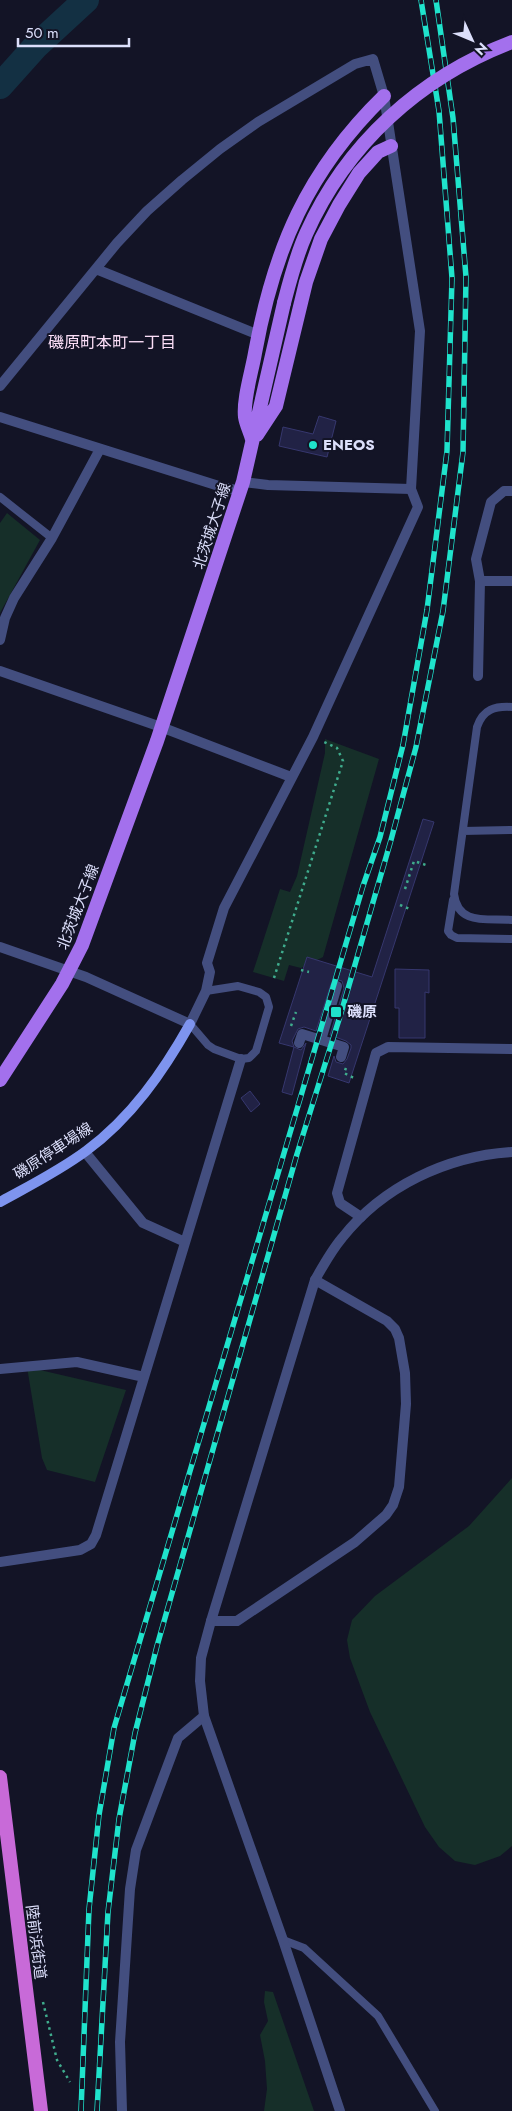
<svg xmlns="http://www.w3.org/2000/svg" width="512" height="2111" viewBox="0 0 512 2111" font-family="Jost,'Noto Sans JP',sans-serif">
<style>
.green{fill:#162f29}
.water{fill:#133043}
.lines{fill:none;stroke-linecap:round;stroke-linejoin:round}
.river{stroke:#133043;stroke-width:26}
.building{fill:#212245;stroke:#36376e}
.path{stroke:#3fac8d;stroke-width:2.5;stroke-dasharray:2.5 4;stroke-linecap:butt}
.service{stroke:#434e7f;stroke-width:8}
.pedestrian{stroke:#434e7f;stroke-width:10}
.minor{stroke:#434e7f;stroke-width:10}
.tertiary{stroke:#434e7f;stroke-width:10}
.secondary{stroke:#7e94ef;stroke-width:10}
.primary{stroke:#a370ed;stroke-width:14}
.trunk{stroke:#c86ad8;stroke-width:14}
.rail-casing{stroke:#1fe3cc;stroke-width:5.5}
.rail{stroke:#131426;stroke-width:4;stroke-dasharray:11;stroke-linecap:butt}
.primary-bridge{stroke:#a370ed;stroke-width:14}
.poi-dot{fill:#1fe3cc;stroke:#131426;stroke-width:2}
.labels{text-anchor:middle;stroke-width:4;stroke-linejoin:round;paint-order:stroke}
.poi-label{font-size:15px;font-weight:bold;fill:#dcdffb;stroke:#131426;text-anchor:start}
.street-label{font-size:15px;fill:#dcdffb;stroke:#131426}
.neighbourhood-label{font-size:16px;fill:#fbdef7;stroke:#131426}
</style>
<rect width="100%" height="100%" fill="#131426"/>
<!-- green -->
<path class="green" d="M7,513L40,540L0,613V523Z
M325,739L379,759L323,957L301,968L289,965L284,981L253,972L280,889L290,892L297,876L325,753Z
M27,1367L126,1390L95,1482L47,1470L42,1458Z
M512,1478V1846L500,1856L475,1865L455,1861L439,1847L425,1827L370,1712L350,1658L347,1640L352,1620L375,1596L469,1526Z
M265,1991L273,1992L314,2111H264L267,2089L265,2061L260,2035L268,2021L264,2002Z"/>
<!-- water -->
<path class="water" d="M79,0H92L38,51L32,44Z"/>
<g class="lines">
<!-- river -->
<path class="river" d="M0,86L35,47L86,0"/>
</g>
<!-- building -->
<path class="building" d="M319,416L336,421L327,457L279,446L283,427L313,434Z
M423,819L434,822L349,1083L328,1076L334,1056L336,1062L343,1064L347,1059L351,1048V1045L346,1041L330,1035L344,988L342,981L335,979L331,984L316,1031L304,1027L298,1029L292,1041L294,1047L279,1043L307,957L372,977Z
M395,969L429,970V993L425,992V1038H399V1008H395Z
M306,1043L292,1095L282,1092L294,1047L301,1050Z
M250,1091L260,1104L251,1112L241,1098Z"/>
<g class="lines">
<!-- path -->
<path class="path" d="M405,889L414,861L426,865
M400,905L412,910
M301,970L309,972
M274,978L343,761L337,748L324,742
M291,1026L296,1012
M346,1068L344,1073L356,1079
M43,2002L57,2060L70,2082"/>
<!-- service -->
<path class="service" d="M0,497L52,538
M512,707C495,706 483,709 477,727L454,894C458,926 487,918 512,920
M463,831L512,830
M453,900L448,931L451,935L457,938L512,939
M190,1024L208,1045L214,1049L241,1059L249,1058L256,1051L269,1007L266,997L259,992L238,986L206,991
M283,1940L304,1948L378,2016L435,2111"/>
<!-- pedestrian -->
<path class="pedestrian" d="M321,1040L337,986
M299,1043L302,1034L344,1047L341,1057"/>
<!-- minor -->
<path class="minor" d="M96,269L259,335
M0,386L117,243L147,211L182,180L220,149L258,122L355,64L373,59L384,96L420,331L411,489L418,507L313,737L224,908L207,963L210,972L206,991L190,1024
M0,417L222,487L240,491
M480,581H512
M0,640L5,618L14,598L52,538L100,449
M0,671L161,727L291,777
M478,676L480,581L476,559L491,502L504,491H512
M85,1152L143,1223L185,1242
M361,1217L340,1203L337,1193L376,1053L388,1047L512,1049
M0,1369L77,1362L144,1377
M0,1562L80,1550L91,1544L96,1535L241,1059
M211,1621H237L355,1542L386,1515L393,1505L399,1487L406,1404L405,1373L399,1338L395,1329L387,1321L315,1280
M122,2111L120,2042L130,1889L136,1850L178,1738L204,1716"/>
<!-- tertiary -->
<path class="tertiary" d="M243,482L268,485L411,489
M0,947L86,977L190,1024
M340,2111L283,1940L204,1716L200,1681L201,1658L211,1621L315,1280C323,1266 331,1251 342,1238C383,1186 447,1156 512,1152"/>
<!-- secondary -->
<path class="secondary" d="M0,1202C29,1186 59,1171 86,1151C131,1118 163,1072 190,1024"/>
<!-- primary -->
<path class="primary" d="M257,435L276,406L306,282L321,239L339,205L359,173L378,152L391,146
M252,439C250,432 246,424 245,417C243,399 252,371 255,353C274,249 307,171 384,96
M0,1080L62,984L82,945L157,741L243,482L284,303"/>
<!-- trunk -->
<path class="trunk" d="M0,1777L41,2111"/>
<defs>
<path id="rail" d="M81,2111L89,1909L99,1815L114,1728L363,886L380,837L403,745L427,610L447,451L452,278L439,111L421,0
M97,2111L108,1912L119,1819L135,1733L157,1646L297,1154L341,1013L391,840L416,747L443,611L463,452L466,277L453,118L436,0"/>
</defs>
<!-- rail casing -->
<use href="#rail" class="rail-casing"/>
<!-- rail -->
<use href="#rail" class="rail"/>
<!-- primary-bridge -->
<path class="primary-bridge" d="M284,303C290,280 296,256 306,234C346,144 420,77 512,42"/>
</g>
<!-- markers -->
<g class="poi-dot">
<circle cx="313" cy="445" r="5"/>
<rect x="330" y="1006" width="12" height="12" rx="2.5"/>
</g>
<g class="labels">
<!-- poi labels -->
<g class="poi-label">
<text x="323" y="450">ENEOS</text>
<text x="347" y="1017">磯原</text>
</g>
<!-- street labels -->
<g class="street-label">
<text transform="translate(212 526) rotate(-72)" y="5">北茨城大子線</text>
<text transform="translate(78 907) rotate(-69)" y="5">北茨城大子線</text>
<text transform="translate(53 1151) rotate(-33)" y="5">磯原停車場線</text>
<text transform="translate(36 1942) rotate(83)" y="5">陸前浜街道</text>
</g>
<!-- neighbourhood labels -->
<g class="neighbourhood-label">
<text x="112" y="348">磯原町本町一丁目</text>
</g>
</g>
<!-- north arrow -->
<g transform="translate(472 40) rotate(134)" stroke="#131426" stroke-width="4" paint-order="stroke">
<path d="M0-4L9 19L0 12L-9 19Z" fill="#dcdffb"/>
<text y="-8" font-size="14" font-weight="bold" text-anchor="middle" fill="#dcdffb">N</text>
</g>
<!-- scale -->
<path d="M18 38v8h111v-8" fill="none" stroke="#dcdffb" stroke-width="2.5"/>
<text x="25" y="38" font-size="15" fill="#dcdffb" stroke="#131426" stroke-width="4" paint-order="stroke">50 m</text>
</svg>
